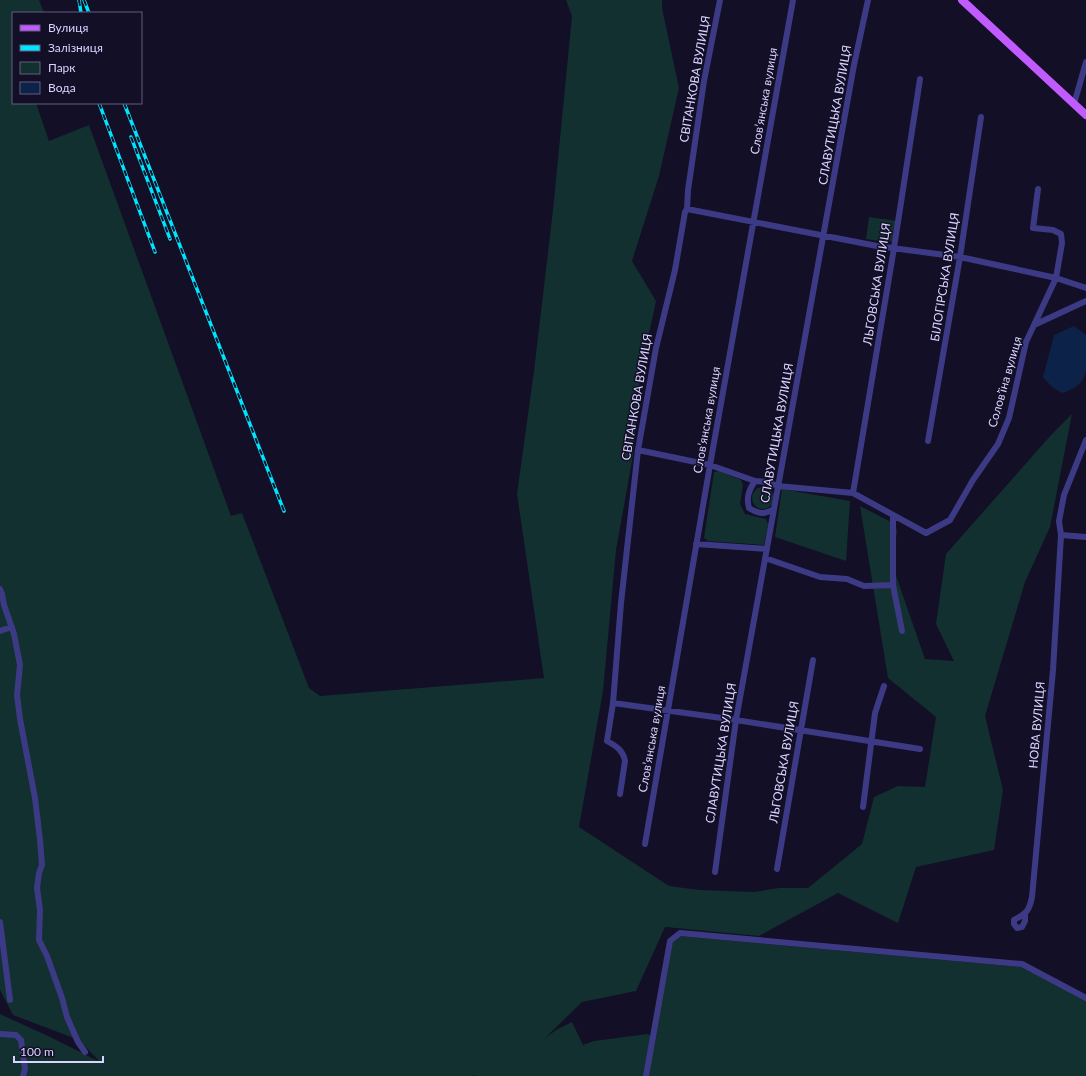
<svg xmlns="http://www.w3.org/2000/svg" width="1086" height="1076" viewBox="0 0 1086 1076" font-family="Lato,sans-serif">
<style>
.green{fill:#12302f}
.water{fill:#0c2248}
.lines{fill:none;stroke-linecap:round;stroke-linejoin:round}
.minor{stroke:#3d3a85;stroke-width:6}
.major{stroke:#c25bff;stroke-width:8}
.rail-casing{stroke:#00e5ff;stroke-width:3.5}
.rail{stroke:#130f26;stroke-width:2;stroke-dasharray:6;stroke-linecap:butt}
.labels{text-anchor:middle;stroke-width:3;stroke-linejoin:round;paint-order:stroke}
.street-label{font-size:12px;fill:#d9d4ff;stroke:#130f26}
</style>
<rect width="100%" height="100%" fill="#130f26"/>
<!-- green -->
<path class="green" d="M0,0H39L44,13H13V103H36L49,141L89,125L231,516L242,513L309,688L320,696L544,678L517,494L534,371L553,210L572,16L566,0H662V8L679,88L659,176L632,261L656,301L640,376L633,455L616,550L603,691L579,827L669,886L699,890L754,892L779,888H808L862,844L874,797L898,786L925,787L936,717L888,678L860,506L893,523L897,530L893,567L925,659L954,661L936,624L946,554L1051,435L1072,414L1050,527L1025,582L985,716L1003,790L994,850L916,867L898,923L838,893L759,936L665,927L636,991L582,1002L544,1039L556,1030L572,1022L583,1045L594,1041L647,1034L652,1036L645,1076H475V1075L472,1076H0V1014L48,1036L100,1062L79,1040L13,1015L0,990Z
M869,217L897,221L892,241L886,242L866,239Z
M719,471L741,480L743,485L740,504L745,514L766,519L768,524L764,545L708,541L704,538L714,472Z
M752 498a11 11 0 1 1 22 0a11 11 0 1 1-22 0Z
M782,489L850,501L846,561L775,537Z
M679,936L1021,967L1086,1001V1076H647L671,942Z"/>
<!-- water -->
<path class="water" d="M1074,326L1086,335V372C1082,385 1074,389 1062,393L1052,387L1043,377L1054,335Z"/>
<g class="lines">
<!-- minor -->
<path class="minor" d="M1074,104L1086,62
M687,209L877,246L960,257L1056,278L1086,288
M1034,325L1086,301
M928,441L960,257L981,117
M638,450L710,465L755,481L767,482L778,486L853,493L926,533L950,520L973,480L998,444L1009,418L1026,342L1056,278L1062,243L1061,234L1053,230L1033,228L1038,189
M755,481C749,490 746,497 749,508C759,514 764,515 774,509
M853,493L894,248L920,79
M893,515V585L902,631
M1061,535L1086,537
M696,544L767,549
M765,558L820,577L847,579L864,586L893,585
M0,589L2,594L4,605L14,634L20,665L17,695L20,719L35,798L40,840L42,865L39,873L37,888L40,910L39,940L47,956L62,998L67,1017L78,1042L85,1052
M0,631L12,627
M613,703L736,720L920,749
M620,794L625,761C623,750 616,746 607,741L613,703L621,603L638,450L656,348L675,270L685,212L687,209L688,190L704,81L720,0
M863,807L875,713L884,686
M645,844L710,465L793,0
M777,869L813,660
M715,872L736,720L854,65L868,0
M1025,914V921L1022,927L1017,928L1014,924V920C1027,913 1029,911 1032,897L1053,670L1061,535L1059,521L1064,495L1086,440
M0,922L10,1000
M0,1034L16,1035L21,1040L25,1069L23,1076
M646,1076L670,941L680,933L1022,964L1086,998"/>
<!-- major -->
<path class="major" d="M962,0L1086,115"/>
<defs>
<path id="rail" d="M79,0L81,13
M84,0L89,13
M99,103L155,252
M124,103L284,511
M131,137L170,239"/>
</defs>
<!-- rail casing -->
<use href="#rail" class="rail-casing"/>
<!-- rail -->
<use href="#rail" class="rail"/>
</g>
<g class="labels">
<!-- street labels -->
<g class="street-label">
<text transform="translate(695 79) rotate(-80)" y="4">СВІТАНКОВА ВУЛИЦЯ</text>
<text transform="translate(764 101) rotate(-80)" y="4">Словʼянська вулиця</text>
<text transform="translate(835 115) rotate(-80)" y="4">СЛАВУТИЦЬКА ВУЛИЦЯ</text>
<text transform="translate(945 277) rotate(-81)" y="4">БІЛОГІРСЬКА ВУЛИЦЯ</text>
<text transform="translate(877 284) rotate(-81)" y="4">ЛЬГОВСЬКА ВУЛИЦЯ</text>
<text transform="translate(1005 382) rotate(-74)" y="4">Соловʼїна вулиця</text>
<text transform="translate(637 397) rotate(-80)" y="4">СВІТАНКОВА ВУЛИЦЯ</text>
<text transform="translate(707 420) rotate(-80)" y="4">Словʼянська вулиця</text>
<text transform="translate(777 433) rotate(-80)" y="4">СЛАВУТИЦЬКА ВУЛИЦЯ</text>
<text transform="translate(1037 725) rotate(-85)" y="4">НОВА ВУЛИЦЯ</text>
<text transform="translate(652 739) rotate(-80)" y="4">Словʼянська вулиця</text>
<text transform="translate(721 753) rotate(-81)" y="4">СЛАВУТИЦЬКА ВУЛИЦЯ</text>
<text transform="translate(784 762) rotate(-80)" y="4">ЛЬГОВСЬКА ВУЛИЦЯ</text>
</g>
</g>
<!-- legend -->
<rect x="12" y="12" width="130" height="92" fill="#130f26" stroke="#625e7d"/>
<rect x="20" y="25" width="20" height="6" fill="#c25bff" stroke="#625e7d"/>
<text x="48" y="32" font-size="12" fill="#d9d4ff">Вулиця</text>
<rect x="20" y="45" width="20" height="6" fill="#00e5ff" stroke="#625e7d"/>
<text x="48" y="52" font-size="12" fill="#d9d4ff">Залізниця</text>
<rect x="20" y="62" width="20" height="12" fill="#12302f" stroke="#625e7d"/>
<text x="48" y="72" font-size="12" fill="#d9d4ff">Парк</text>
<rect x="20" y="82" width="20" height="12" fill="#0c2248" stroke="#625e7d"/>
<text x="48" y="92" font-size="12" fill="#d9d4ff">Вода</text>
<!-- scale -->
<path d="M14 1056v6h89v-6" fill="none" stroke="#d9d4ff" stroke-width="2"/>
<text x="20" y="1056" font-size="12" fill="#d9d4ff" stroke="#130f26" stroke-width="3" paint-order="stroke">100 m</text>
</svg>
